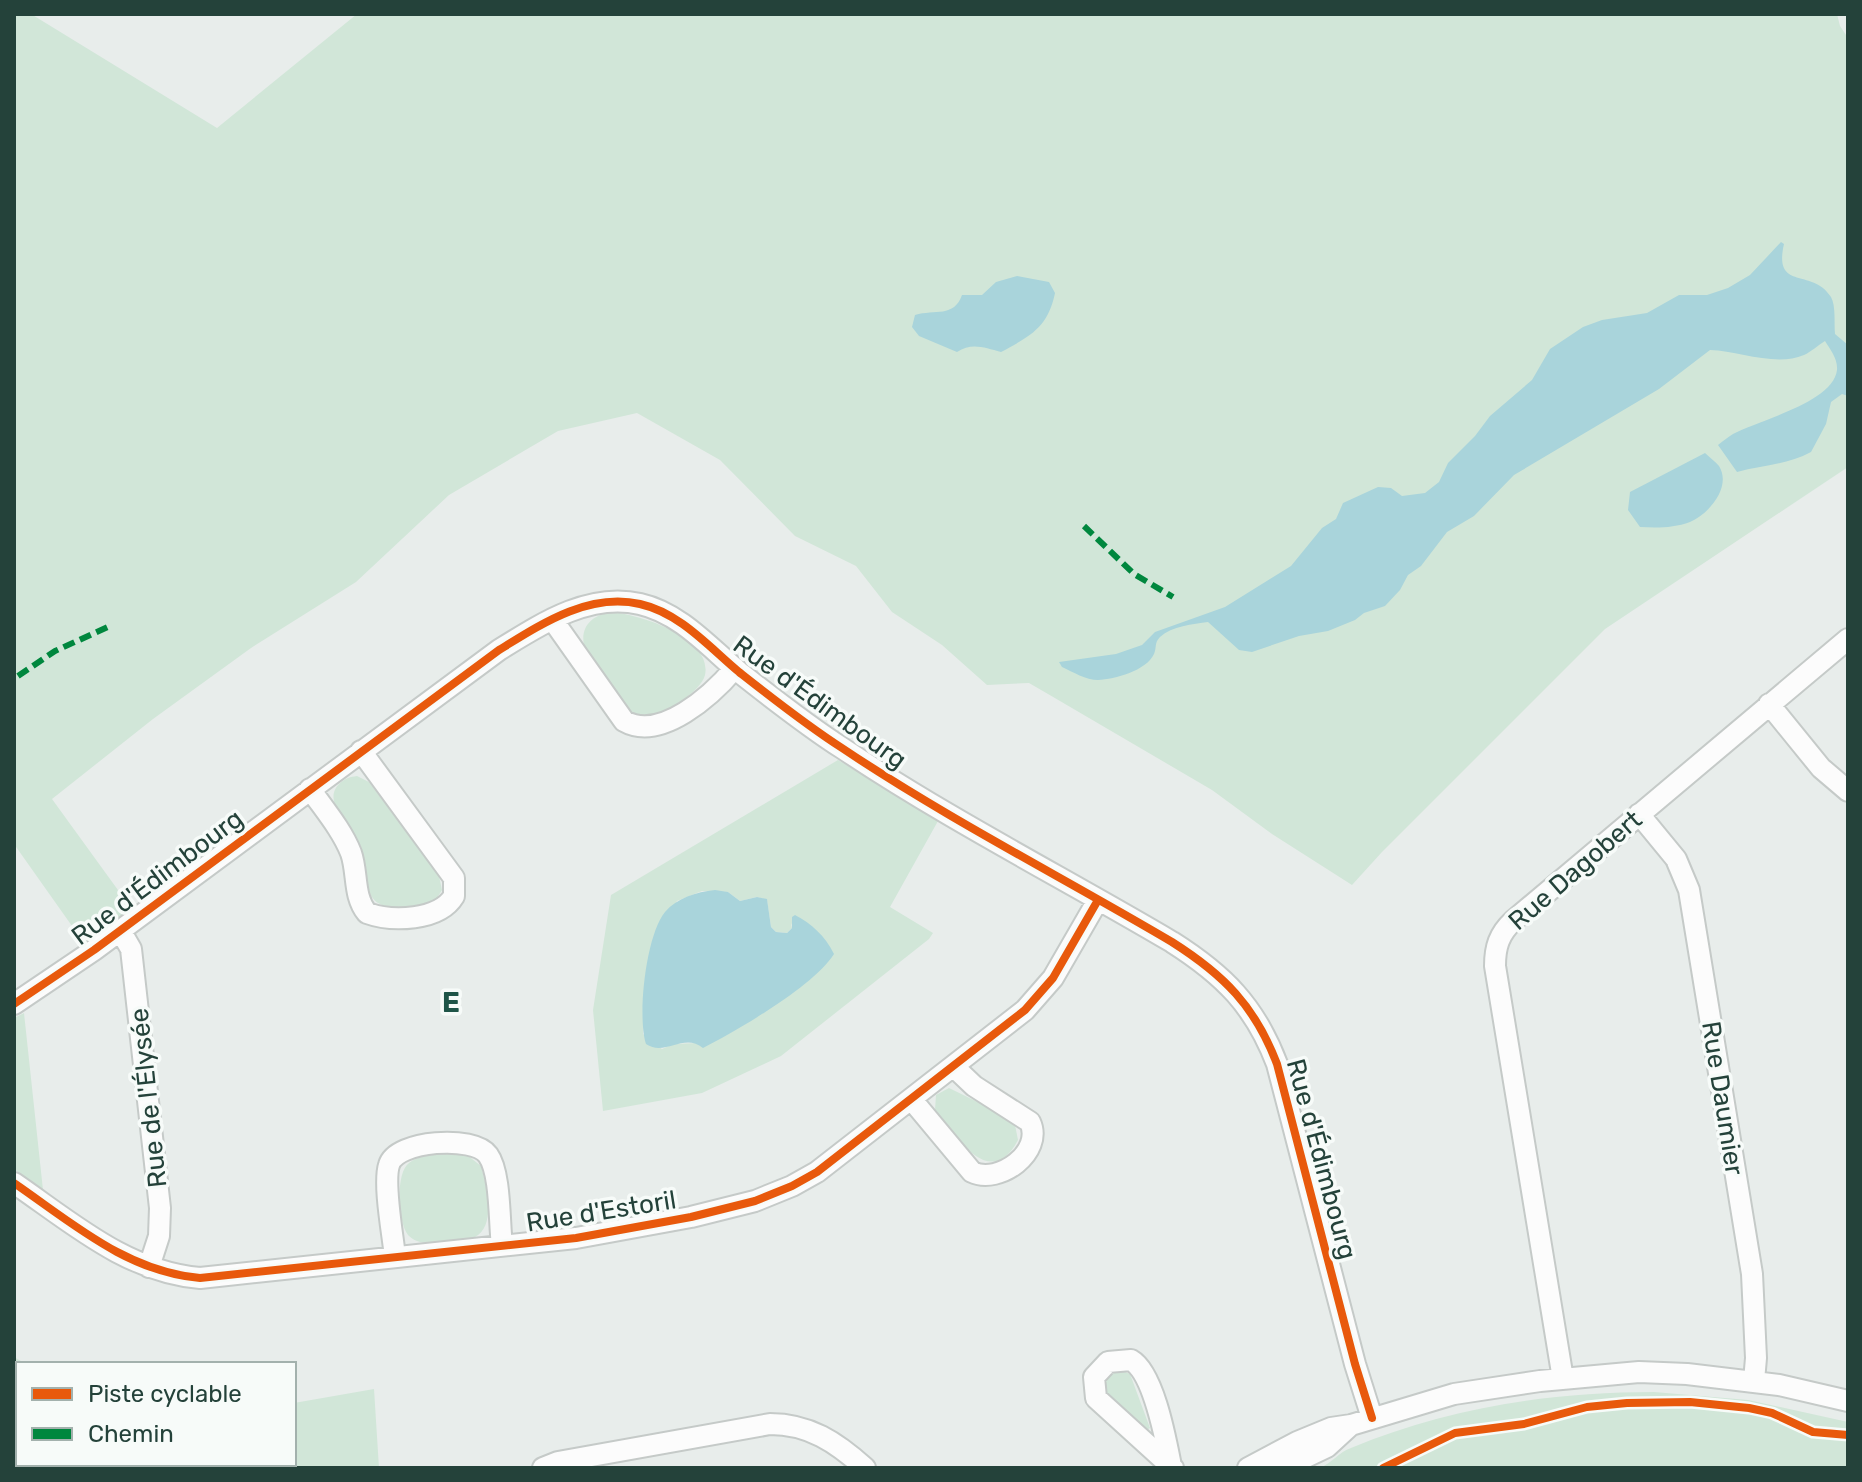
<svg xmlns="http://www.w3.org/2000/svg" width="1862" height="1482" viewBox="0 0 1862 1482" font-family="Rubik,sans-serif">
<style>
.green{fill:#d1e6d8;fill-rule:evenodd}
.water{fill:#a9d4db}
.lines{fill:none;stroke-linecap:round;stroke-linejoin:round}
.minor-casing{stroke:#c5cac8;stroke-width:24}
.minor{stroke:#fcfcfc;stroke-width:20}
.quiet{stroke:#00873e;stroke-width:6;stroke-dasharray:12 6;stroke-linecap:butt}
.cycleway-casing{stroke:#f7fbf9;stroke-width:13}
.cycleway{stroke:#e8590c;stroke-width:8}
.labels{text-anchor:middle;stroke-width:7;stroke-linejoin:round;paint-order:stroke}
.street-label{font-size:26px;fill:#24423a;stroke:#f7fbf9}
.neighbourhood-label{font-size:28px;font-weight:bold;fill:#1f5548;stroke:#f7fbf9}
</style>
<rect width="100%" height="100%" fill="#e8edeb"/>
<!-- green -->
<path class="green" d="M14,14H31L217,128L357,14H1837L1840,26L1848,38V467L1605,629L1382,852L1352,885L1272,834L1212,790L1048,694L1029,683L987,685L942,645L892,612L856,566L795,536L720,460L637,413L558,431L449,495L356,582L251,648L153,719L52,799L131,908L84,943L14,844Z
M611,612C638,614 713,637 705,675C701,693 653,724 635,714C621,706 595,665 585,650C579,629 589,616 611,612Z
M838,760L938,821L890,907L933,933L929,939L781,1056L702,1093L603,1111L593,1010L611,895ZM702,891L728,892L740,901L757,897L767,900L771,927L776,932L787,933L792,928L791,923L815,973L697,1043L673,1044L662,1049L643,1034L648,964L677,901Z
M357,776L369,782L439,876L442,890L435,901C417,908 375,916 369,890C365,876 366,861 361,847C355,828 319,803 340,783C346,778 350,777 357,776Z
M24,1013L43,1190L14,1169V1018Z
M949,1088L996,1111L1015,1125L1018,1140C990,1193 955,1135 935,1110L936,1095Z
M458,1153L467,1155L481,1166C486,1184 497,1226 475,1237C461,1243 440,1242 425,1243C418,1242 413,1240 408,1235C398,1223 395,1173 409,1163C422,1153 443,1155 458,1153Z
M14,1357L26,1364H18V1464H294V1403L374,1389L379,1468H14Z
M1120,1370L1130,1374L1150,1428L1147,1430L1106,1394L1104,1389L1107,1377Z
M1654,1392L1748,1400L1848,1422V1468H1320C1332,1463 1339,1452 1351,1448C1447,1408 1550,1392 1654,1392Z"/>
<!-- water -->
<path class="water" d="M1781,242L1784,244C1773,292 1813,267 1831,297C1836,306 1834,323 1835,334L1848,345V396L1842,394L1831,402L1826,424L1811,452C1787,465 1762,465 1737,472L1718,445C1723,441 1728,437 1733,434C1758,420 1833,403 1837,370C1838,359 1830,349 1825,341C1818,345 1811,352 1804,355C1776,367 1739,351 1710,350L1659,389L1514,475L1474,516L1447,532L1421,566L1408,575L1400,590L1385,606L1364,613L1355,620L1328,631L1299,636L1252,652L1239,650L1208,622C1193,624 1172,626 1160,637C1154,643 1157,647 1154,654C1146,671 1115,679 1098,680C1086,680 1073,672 1062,667L1059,662L1116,654L1142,645L1155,632L1225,607L1291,566L1322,528L1336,519L1343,503L1378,487L1391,488L1402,496L1425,493L1439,482L1448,463L1475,436L1490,416L1532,380L1550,349L1583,327L1602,320L1647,313L1679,295H1707L1728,288L1750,275Z
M1017,276L1049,282L1055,293C1048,327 1031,336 1001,352C985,348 972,342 957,352L919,336L912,327L915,315C935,309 954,318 962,295H982L996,282Z
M1705,453C1709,457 1715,461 1719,466C1732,487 1709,514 1690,522C1674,528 1657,528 1640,527L1628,510L1630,492Z
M715,890L728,892L740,901L757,897L767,899L771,927L776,932L787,933L792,928V917L795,915C812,924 825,936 834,954C814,986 738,1030 703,1048C684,1032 665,1057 646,1044C637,1016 646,935 665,912C677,898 696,892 715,890Z"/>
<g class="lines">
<defs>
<path id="minor" d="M552,619L624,721C661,742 712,695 735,668
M1769,704L1821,768L1848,791
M310,789C324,809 342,830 351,853C358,873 353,896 367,913C392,922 439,921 454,896V878L361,751
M1639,814L1676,859L1689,890L1752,1274L1756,1358L1754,1381
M120,930L131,949L160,1208L159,1236L149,1267
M14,1004L94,950L499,650C541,624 589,592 640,604C680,613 709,647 739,672C772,698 806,725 842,748C948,819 1062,877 1172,942C1224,975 1255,1006 1277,1064L1355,1364L1372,1418
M912,1100L972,1172C999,1185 1044,1152 1030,1122L974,1086L954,1067
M14,1183C71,1222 127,1272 200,1278L576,1238L691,1217L755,1201L792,1186L817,1172L1025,1010L1053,978L1098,900
M395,1257C393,1236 383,1184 389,1165C396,1140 474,1135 488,1155C501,1173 499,1223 502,1246
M1563,1379L1495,966C1495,947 1499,934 1513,921L1848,639
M1171,1466C1166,1441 1154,1373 1131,1360L1108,1362L1094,1377L1096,1398L1173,1468
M543,1468L558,1462L770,1424C809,1424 836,1442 865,1468
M1248,1468L1297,1442L1331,1428L1351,1425L1454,1394L1540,1381L1639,1372L1687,1374L1779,1385L1848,1401
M1283,1468L1327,1447L1351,1425"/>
</defs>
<!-- minor casing -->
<use href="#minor" class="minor-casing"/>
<!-- minor -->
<use href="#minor" class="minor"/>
<!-- quiet -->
<path class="quiet" d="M1084,526L1134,574L1173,597
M18,676L55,651L112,625"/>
<defs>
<path id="cycleway" d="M14,1004L94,950L499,650C541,624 589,592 640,604C680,613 709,647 739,672C772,698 806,725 842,748C948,819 1062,877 1172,942C1224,975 1255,1006 1277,1064L1355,1364L1372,1418
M14,1183C71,1222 127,1272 200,1278L576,1238L691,1217L755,1201L792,1186L817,1172L1025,1010L1053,978L1098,900
M1383,1468L1455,1433L1524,1424L1587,1407L1627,1403L1690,1402L1749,1408L1772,1413L1813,1432L1848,1435"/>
</defs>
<!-- cycleway casing -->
<use href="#cycleway" class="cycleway-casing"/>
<!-- cycleway -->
<use href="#cycleway" class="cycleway"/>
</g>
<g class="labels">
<!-- street labels -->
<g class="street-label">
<text transform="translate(820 702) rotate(36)" y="9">Rue d'Édimbourg</text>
<text transform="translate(1575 870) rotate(-41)" y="9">Rue Dagobert</text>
<text transform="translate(157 877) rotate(-37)" y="9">Rue d'Édimbourg</text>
<text transform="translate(148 1098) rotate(-96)" y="9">Rue de l'Élysée</text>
<text transform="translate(1723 1098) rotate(81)" y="9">Rue Daumier</text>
<text transform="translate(1322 1159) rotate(75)" y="9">Rue d'Édimbourg</text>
<text transform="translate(601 1211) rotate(-9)" y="9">Rue d'Estoril</text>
</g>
<!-- neighbourhood labels -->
<g class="neighbourhood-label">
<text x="451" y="1012">E</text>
</g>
</g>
<!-- border -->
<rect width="1862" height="1482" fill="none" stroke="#24423a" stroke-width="32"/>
<!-- legend -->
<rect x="16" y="1362" width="280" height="104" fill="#f7fbf9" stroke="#a3b1ad" stroke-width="2"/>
<rect x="32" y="1388" width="40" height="12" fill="#e8590c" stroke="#a3b1ad" stroke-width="2"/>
<text x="88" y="1402" font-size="24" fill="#24423a">Piste cyclable</text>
<rect x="32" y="1428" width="40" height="12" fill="#00873e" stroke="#a3b1ad" stroke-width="2"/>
<text x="88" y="1442" font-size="24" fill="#24423a">Chemin</text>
</svg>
